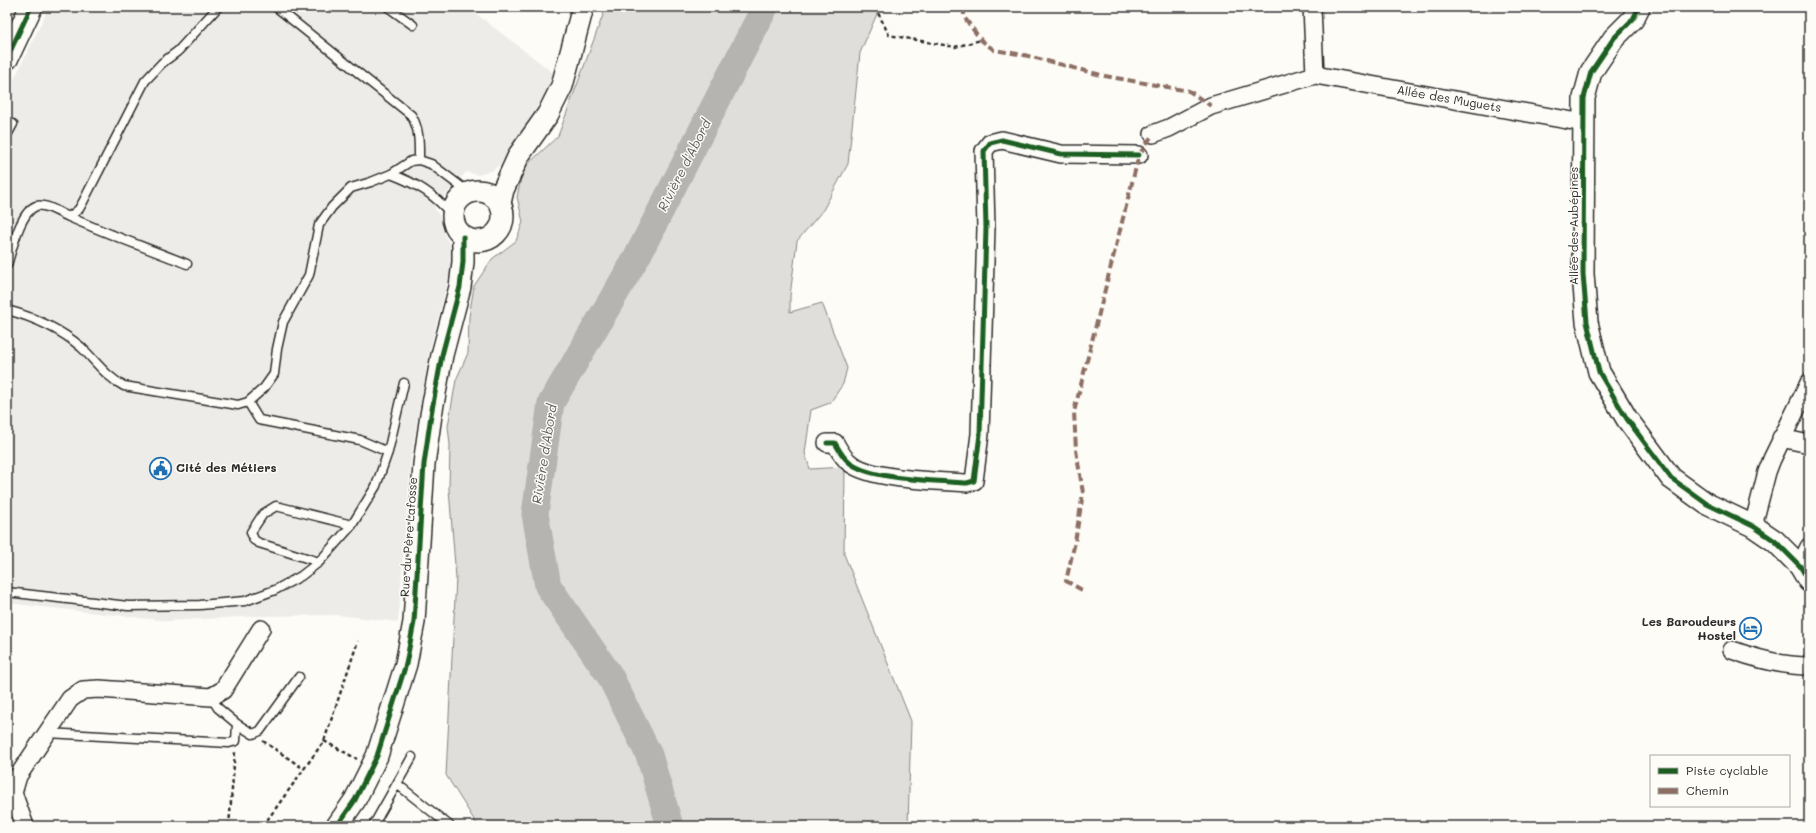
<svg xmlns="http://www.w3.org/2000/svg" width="1816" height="833" viewBox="0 0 1816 833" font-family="Mali,sans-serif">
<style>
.built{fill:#edece8}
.green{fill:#dfdeda;stroke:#858482}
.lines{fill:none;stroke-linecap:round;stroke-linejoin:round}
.river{stroke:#b5b4b1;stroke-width:27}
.service-casing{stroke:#2b2b2b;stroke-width:11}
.minor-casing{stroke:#2b2b2b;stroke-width:20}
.tertiary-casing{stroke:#2b2b2b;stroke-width:24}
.secondary-casing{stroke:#2b2b2b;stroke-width:25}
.path{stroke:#2b2b2b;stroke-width:2.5;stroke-dasharray:4 3;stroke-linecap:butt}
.service{stroke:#fdfcf7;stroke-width:8}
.minor{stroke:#fdfcf7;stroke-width:17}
.tertiary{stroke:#fdfcf7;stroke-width:21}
.secondary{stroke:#fdfcf7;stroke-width:22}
.quiet{stroke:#8d6e63;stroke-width:4;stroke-dasharray:8 4;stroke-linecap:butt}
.cycleway-casing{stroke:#fdfcf7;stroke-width:8}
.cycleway{stroke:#1b5e20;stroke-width:5}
.labels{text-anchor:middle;stroke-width:3;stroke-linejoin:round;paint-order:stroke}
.street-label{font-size:12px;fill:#2b2b2b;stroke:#fdfcf7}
.poi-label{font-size:12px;font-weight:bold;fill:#2b2b2b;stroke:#fdfcf7;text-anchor:start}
.water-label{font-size:13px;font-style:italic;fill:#5b5b5a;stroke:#fdfcf7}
</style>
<rect width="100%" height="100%" fill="#fdfcf7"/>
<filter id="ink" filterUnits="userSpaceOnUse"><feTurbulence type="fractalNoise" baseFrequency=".025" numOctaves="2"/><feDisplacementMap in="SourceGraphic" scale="8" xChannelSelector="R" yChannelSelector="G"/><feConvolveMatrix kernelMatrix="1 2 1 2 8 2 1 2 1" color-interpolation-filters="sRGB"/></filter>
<g filter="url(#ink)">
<!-- built -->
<path class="built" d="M49,7H467L555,74L542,100L500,164L493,170L479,175L466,172L434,208L442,219L445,237L456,251L430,348L411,458L398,622L339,615L256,616L168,621L7,603V94Z"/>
<!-- green -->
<path class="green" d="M606,7H880L860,53L848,164L823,210L797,241L790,296V312L822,303L847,368L843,384L830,403L811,410L805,453L810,469L845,467L844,554L911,721L908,826H478L446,775L456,578L449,489L450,445L448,426L456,380L468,353L469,317L474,286L492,259L516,241L523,222L517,197L521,178L526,166L558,136Z"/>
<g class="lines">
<!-- river -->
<path class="river" d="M670,826L649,755L610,676L548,586L535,514L551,403L638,255L765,7"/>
<defs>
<path id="service" d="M276,7L411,115C420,129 419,144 419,160
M388,7L413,25
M7,135L13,124
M391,174C417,184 433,193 452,215
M69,217L79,209L83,202L145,81L162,63L178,51L218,7
M7,265C12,250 20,212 36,206C46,203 59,213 67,216C107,234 147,248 187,264
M7,310C33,317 60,329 81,347C95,360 106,377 124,386L238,405L248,402L264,388L274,374L277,349L283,322L309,275L319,225L332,207L351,188L371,182L391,174L411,161L419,160L431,164L468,192
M248,402L259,420L360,440L388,452
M319,562L259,543L254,540L251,532L263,514L276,506L352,525
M7,592L128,606L200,605L245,601L275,590L301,576L319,562L352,525L376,486L388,452L404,383
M237,724L253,734L260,731L299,677
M47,733L229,743L236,741L237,724L218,708L211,697
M397,784L450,826
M373,826L412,757"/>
<path id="minor" d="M1312,7L1315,75
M1153,134L1169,128L1211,106L1315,75L1584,123
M1781,438L1809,444
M827,443H835C839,450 843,458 850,463C871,480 939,481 967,483L974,481L980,434L986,228L984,151L990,143L1002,140L1061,154L1139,155
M1753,526L1767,472L1772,459L1809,383
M1800,566L1809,547
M1732,650C1757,659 1782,666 1809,666
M25,826L13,793L18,776L70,699L83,690L99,689L211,697L223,690L261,629"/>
<path id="tertiary" d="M1639,7L1633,19L1614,38L1591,72L1584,98L1583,274L1587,322L1599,372L1627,419L1671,478L1707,504L1753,526L1775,541L1800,566L1809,581
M453 216a25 25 0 1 1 50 0a25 25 0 1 1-50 0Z
M500,203L503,190L519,155L548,114L562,86L583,7
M337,826L355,800L377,756L406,664L414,622L424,464L431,415L442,355L460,287L463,262V237"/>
<path id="secondary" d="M7,58L31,7"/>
</defs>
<!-- service casing -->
<use href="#service" class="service-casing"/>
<!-- minor casing -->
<use href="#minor" class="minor-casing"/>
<!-- tertiary casing -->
<use href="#tertiary" class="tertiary-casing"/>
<!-- secondary casing -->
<use href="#secondary" class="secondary-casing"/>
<!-- path -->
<path class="path" d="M875,7L889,35L955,47L981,40
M263,741L304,769
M324,741L357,759
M229,826L235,752
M263,826L324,741L358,641"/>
<!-- service -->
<use href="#service" class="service"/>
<!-- minor -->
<use href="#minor" class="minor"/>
<!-- tertiary -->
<use href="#tertiary" class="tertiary"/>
<!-- secondary -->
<use href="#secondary" class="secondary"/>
<!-- quiet -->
<path class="quiet" d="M964,7V17L981,40L994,50L1024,55L1105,76L1189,91L1211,106
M1082,590L1066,581L1075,542L1083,493L1076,450L1074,412L1139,155L1153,134"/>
<defs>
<path id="cycleway" d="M1639,7L1633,19L1614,38L1591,72L1584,98L1583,274L1587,322L1599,372L1627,419L1671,478L1707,504L1753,526L1775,541L1800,566L1809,581
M7,58L31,7
M827,443H835C839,450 843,458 850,463C871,480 939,481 967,483L974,481L980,434L986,228L984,151L990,143L1002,140L1061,154L1139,155
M337,826L355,800L377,756L406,664L414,622L424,464L431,415L442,355L460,287L463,262V237"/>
</defs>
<!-- cycleway casing -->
<use href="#cycleway" class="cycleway-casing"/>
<!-- cycleway -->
<use href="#cycleway" class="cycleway"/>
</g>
</g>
<!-- icons -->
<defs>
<symbol id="civic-ring" viewBox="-11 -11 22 22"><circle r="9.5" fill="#fdfcf7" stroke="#1f6fb2" stroke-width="1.5"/><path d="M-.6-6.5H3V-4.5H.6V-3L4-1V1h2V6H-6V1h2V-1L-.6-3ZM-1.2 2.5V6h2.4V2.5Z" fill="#1f6fb2"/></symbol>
<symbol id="hotel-ring" viewBox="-11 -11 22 22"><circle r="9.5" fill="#fdfcf7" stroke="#1f6fb2" stroke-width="1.5"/><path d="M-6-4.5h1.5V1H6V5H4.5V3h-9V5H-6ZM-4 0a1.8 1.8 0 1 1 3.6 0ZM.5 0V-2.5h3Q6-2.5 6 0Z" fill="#1f6fb2"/></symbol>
</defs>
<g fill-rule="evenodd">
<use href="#civic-ring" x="148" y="456" width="25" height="25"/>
<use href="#hotel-ring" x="1738" y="616" width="25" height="25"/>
</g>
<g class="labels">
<!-- street labels -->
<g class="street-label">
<text transform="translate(1449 99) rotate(10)" y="4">Allée des Muguets</text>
<text transform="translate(1574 226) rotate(-90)" y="4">Allée des Aubépines</text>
<text transform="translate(409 537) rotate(-86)" y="4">Rue du Père Lafosse</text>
</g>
<!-- poi labels -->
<g class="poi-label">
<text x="176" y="472">Cité des Métiers</text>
<text x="1736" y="626" text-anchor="end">Les Baroudeurs<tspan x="1736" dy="14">Hostel</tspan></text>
</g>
<!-- water labels -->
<g class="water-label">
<text transform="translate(684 165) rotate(-63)" y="5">Rivière d'Abord</text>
<text transform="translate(544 454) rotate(-81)" y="5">Rivière d'Abord</text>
</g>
</g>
<!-- margin -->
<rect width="1816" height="833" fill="none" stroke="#fdfcf7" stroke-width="24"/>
<rect x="12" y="12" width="1792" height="809" fill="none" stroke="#2b2b2b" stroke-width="1.5" filter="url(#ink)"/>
<!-- legend -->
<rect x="1650" y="755" width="140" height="52" fill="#fdfcf7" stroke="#a9a8a5"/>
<rect x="1658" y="768" width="20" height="6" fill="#1b5e20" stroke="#a9a8a5"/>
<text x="1686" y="775" font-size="12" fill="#2b2b2b">Piste cyclable</text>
<rect x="1658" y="788" width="20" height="6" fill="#8d6e63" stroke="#a9a8a5"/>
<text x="1686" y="795" font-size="12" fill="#2b2b2b">Chemin</text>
</svg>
